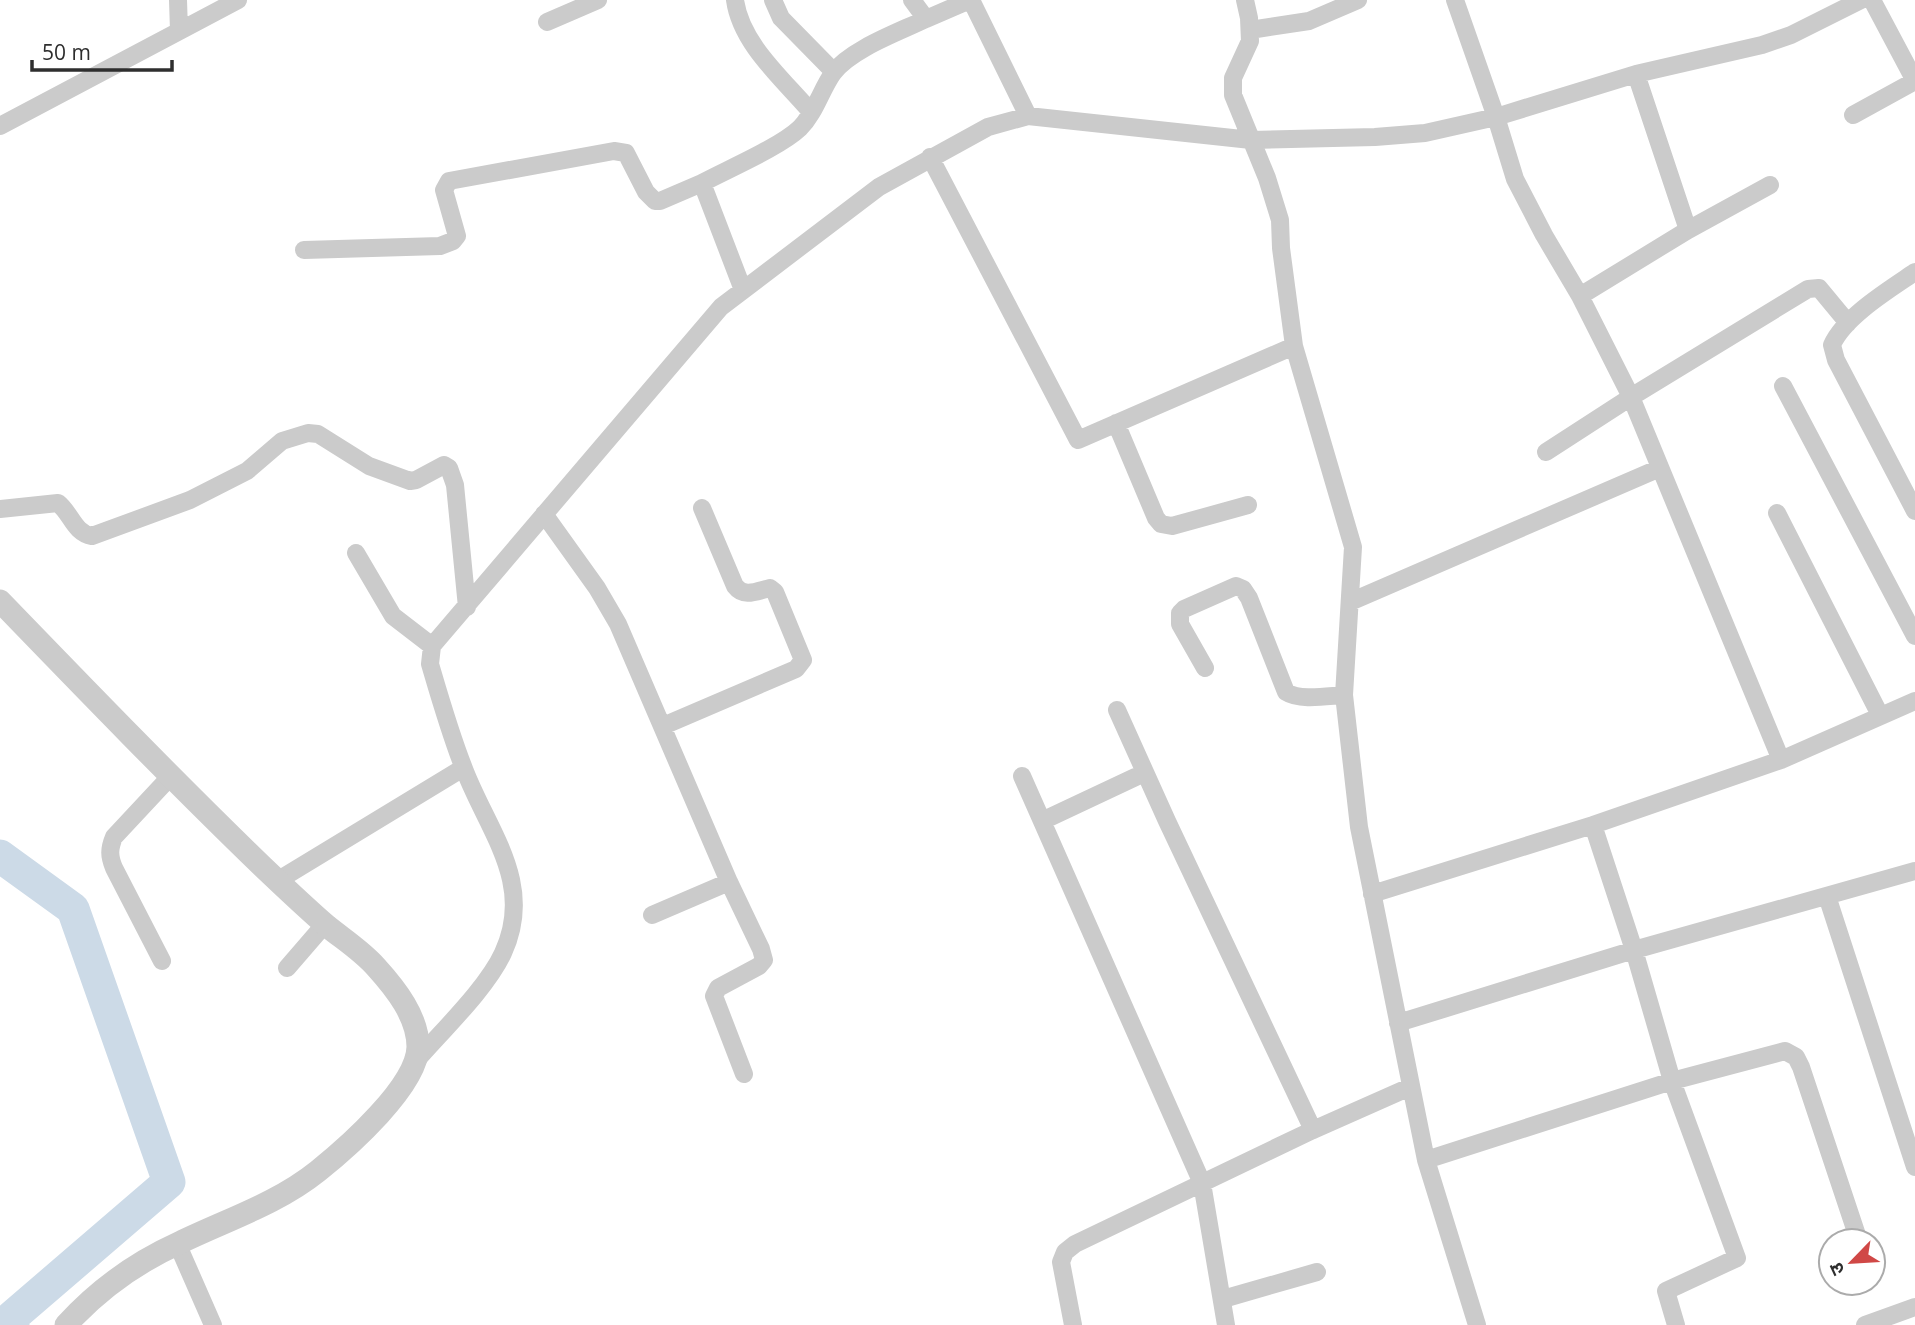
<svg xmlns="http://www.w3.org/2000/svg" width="1915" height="1325" viewBox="0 0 1915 1325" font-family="'Open Sans','Noto Sans Devanagari',sans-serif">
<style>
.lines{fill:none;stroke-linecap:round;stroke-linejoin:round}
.river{stroke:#ccdae7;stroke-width:33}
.minor{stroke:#cbcbcb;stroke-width:18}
.tertiary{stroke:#cbcbcb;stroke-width:23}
</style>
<rect width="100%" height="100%" fill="#fff"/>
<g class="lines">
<!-- river -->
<path class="river" d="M0,856L73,909L169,1182L12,1317L13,1325"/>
<!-- minor -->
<path class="minor" d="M178,0L179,31
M735,0C741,44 783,79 811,112
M773,0L781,18L834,72
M912,0L926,19L970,0
M971,0L1028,116
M1245,0L1249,18L1250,41L1233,78V95L1267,178L1280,220L1281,248L1294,346L1353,547L1344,695L1359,827L1426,1160L1477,1325
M1455,0L1496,117L1515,179L1544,235L1580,296L1631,397L1781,760
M1872,0L1915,81
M547,22L598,0
M1250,30L1309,21L1358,0
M1636,74L1688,230
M1853,115L1915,81
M0,126L238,0
M930,157L1078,440L1294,346
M304,250L440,246L453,241L457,236L444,190L449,181L614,151L626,153L646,192L655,201H660L702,183
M1915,272C1890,289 1844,317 1832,345L1836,360L1915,511
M743,290L702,183C728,169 780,147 800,128C815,113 821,90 833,73C851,49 899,32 926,19
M1580,296L1688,230L1770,185
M1783,386L1915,636
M1116,423L1156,518L1161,524L1172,526L1248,505
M1546,452L1631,397L1808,289L1819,288L1848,323
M0,509L58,503C71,513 74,533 92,536L190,500L247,471L282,441L308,433L318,434L369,466L410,481L416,480L444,465L449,468L455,485L467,607
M1777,513L1880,715
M544,514L597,588L618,624L729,882L761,949L764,960L759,966L718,988L714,996L744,1074
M356,553L393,616L432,646
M1350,602L1660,468
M1205,668L1180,624V613L1184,609L1236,586L1243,589L1249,598L1286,692C1300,701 1327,696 1344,695
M1117,710L1167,821L1313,1130
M663,726L796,669L803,660L775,592L770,588C757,591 744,598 735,586L702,508
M1022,776L1202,1183L1226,1325
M1042,821L1144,773
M1593,825L1634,950L1672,1081L1737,1258L1666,1291L1676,1325
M277,881L463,768
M1372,894L1593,825L1781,760L1915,701
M1827,896L1915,1167
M652,915L729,882
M162,961L114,868C109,856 109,849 114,837L170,777
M287,968L325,924
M1398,1023L1634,950L1915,871
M416,1061C442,1031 487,988 503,953C536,882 486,829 463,766C450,733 440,698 430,664L432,646L721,307L879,187L988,127L1028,116L1251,140L1375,137L1425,133L1496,117L1636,74L1762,45L1791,35L1861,0
M1426,1160L1672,1081L1785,1051L1796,1057L1801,1067L1859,1241
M177,1243L213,1325
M1223,1299L1317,1272
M1073,1325L1061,1262L1065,1252L1075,1244L1313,1130L1410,1087
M1865,1325L1915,1307"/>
<!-- tertiary -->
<path class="tertiary" d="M0,601C87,691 173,780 263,867C284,887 305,907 327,926C343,939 362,951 376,967C396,989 418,1017 418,1047C417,1086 348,1147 318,1171C277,1204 226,1220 179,1243C137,1262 97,1291 66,1325"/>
</g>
<!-- north arrow -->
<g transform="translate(1852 1262) rotate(245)"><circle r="33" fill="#ffffff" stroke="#ababab" stroke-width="2"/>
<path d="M0-5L12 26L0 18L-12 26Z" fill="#d04846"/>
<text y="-10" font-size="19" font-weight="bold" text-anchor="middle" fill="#2e2e2e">उ</text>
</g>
<!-- scale -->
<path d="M32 60v10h140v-10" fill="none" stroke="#2e2e2e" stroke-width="3.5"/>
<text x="42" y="60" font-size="21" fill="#2e2e2e" stroke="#ffffff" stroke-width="5" paint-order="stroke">50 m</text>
</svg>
